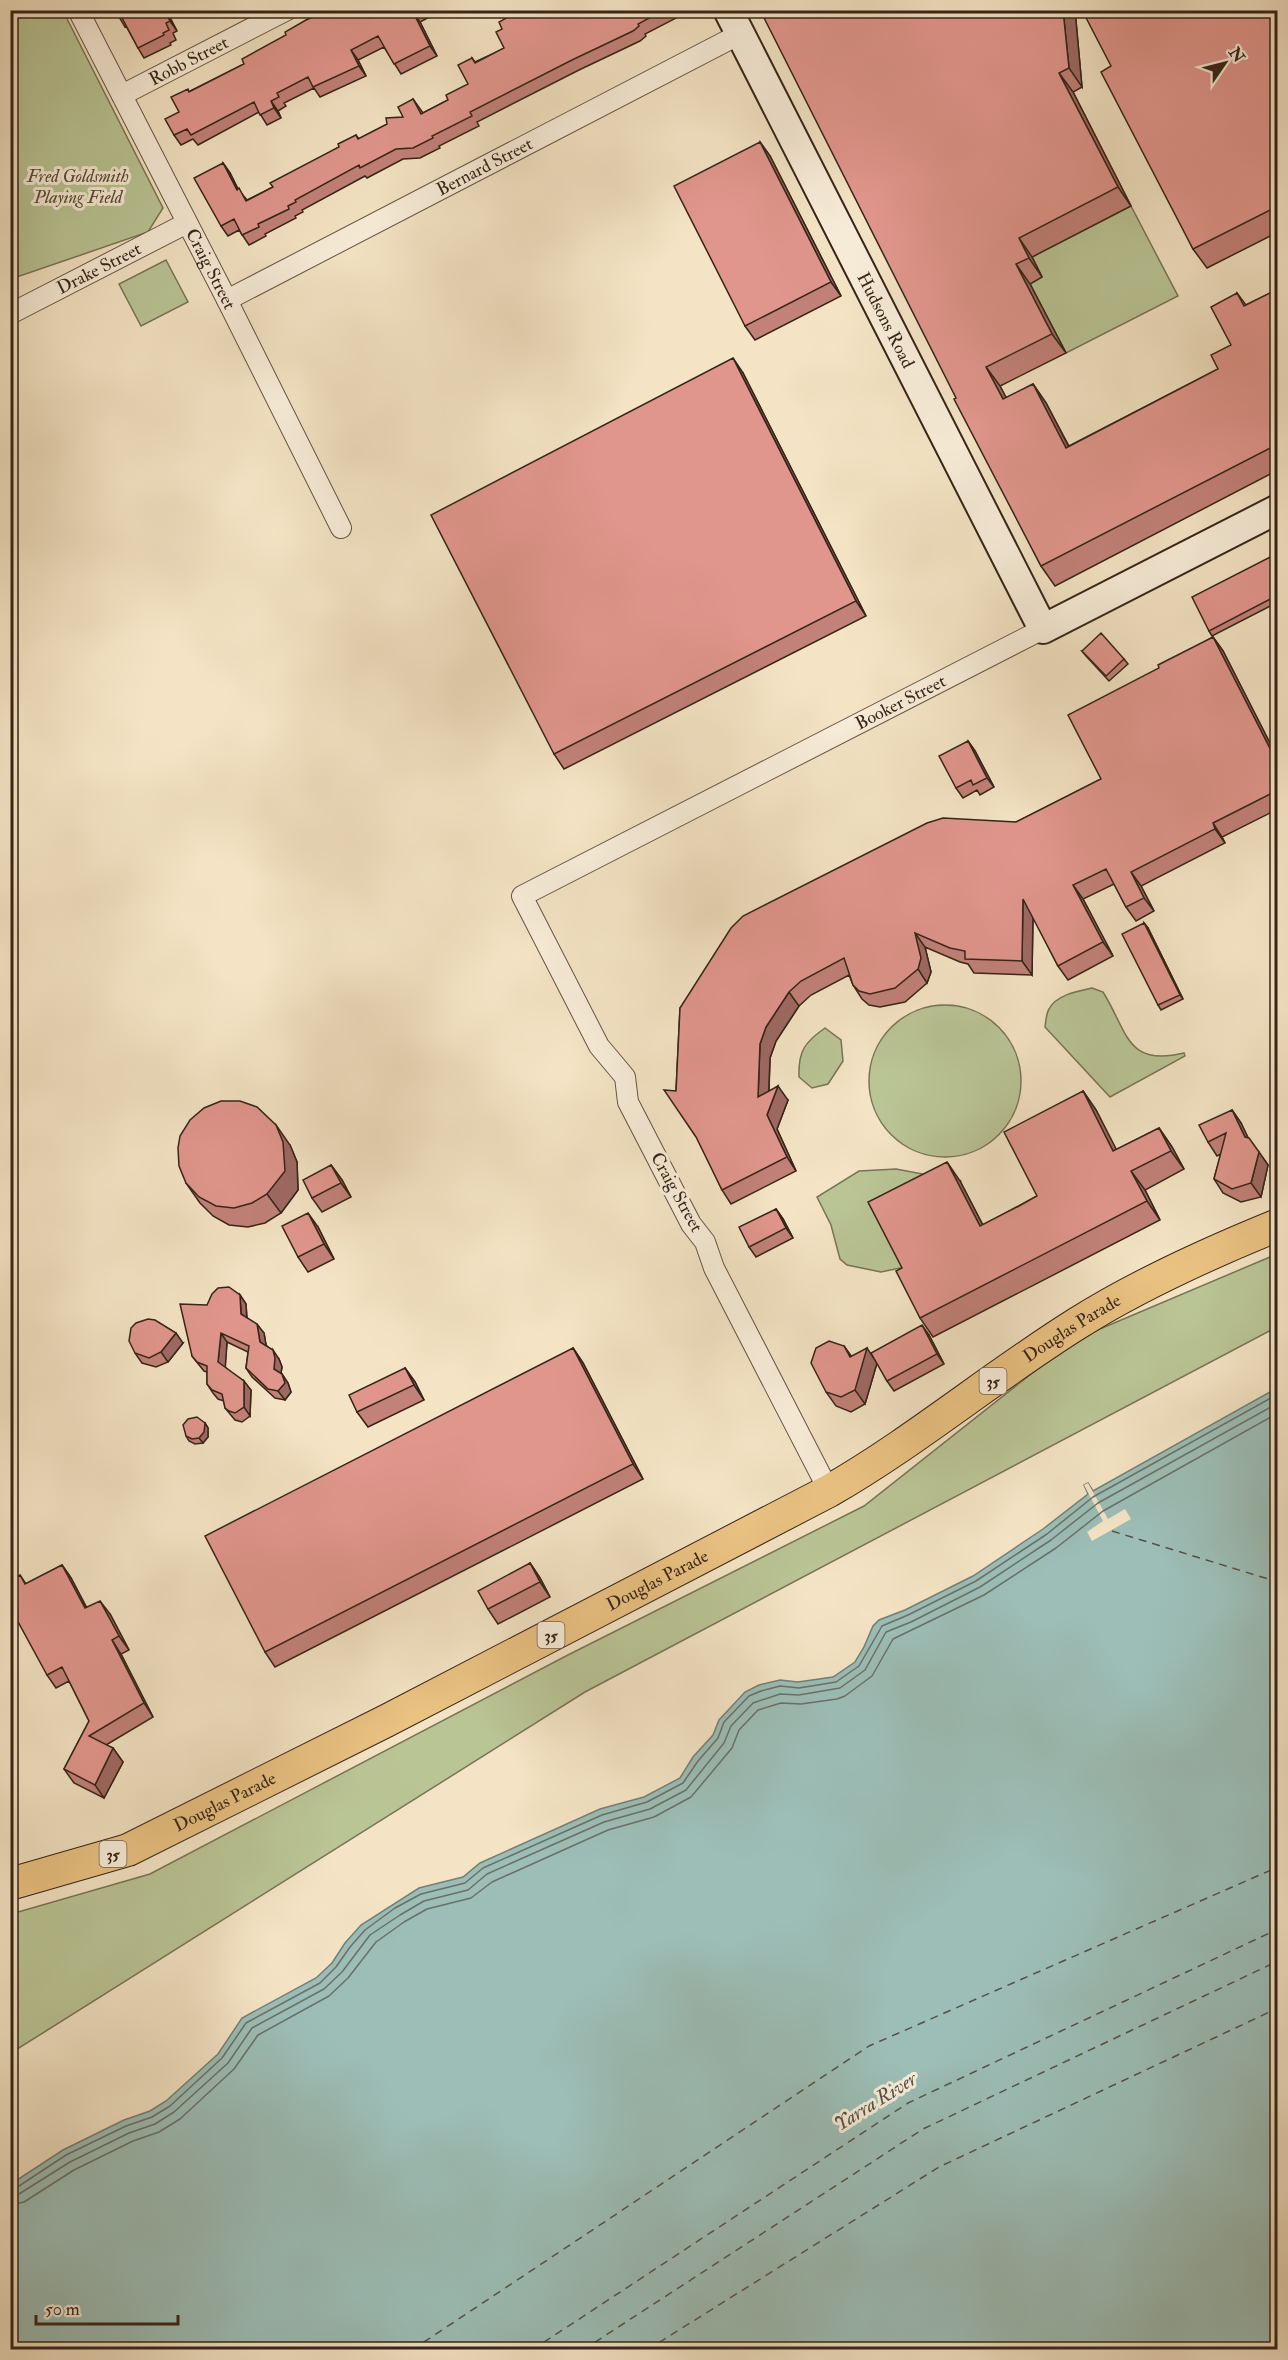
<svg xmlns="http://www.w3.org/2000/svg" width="1288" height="2360" viewBox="0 0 1288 2360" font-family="'IM FELL Double Pica',serif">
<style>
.green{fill:#bac596;stroke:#787456;stroke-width:1.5}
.water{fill:#9cbeb7;stroke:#738077;stroke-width:1.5}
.pier{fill:#f4e4c5}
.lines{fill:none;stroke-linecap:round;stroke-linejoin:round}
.shore{stroke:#687167;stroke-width:1.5}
.ferry{stroke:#545247;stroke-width:1.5;stroke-dasharray:8 6;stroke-linecap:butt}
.street-casing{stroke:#655442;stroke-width:22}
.secondary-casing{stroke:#352417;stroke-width:32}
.primary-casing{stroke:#352417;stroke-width:34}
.street{stroke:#f8edd9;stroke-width:20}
.secondary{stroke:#f8edd9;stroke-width:28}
.primary{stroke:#eac282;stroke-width:32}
.wall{fill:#c28179;stroke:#352417;stroke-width:1.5}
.shaded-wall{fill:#9e6963;stroke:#352417;stroke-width:1.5}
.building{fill:#e1968d;stroke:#352417;stroke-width:1.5}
.labels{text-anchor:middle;stroke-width:6;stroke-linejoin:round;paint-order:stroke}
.shield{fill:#f8edd9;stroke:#706051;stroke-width:1.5}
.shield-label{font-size:16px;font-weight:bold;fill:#352417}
.street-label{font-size:18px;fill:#352417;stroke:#f8edd9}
.park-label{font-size:18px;font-style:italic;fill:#564c37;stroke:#f8edd9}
.water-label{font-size:20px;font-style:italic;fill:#545247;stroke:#f8edd9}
</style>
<rect width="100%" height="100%" fill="#f4e4c5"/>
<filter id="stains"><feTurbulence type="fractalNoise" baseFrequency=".00333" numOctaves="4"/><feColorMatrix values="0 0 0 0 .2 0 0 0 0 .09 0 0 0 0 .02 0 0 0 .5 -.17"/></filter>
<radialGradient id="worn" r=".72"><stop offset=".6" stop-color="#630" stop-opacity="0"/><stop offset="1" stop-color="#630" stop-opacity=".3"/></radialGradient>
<!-- green -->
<path class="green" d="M10,11H63L163,208L148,232L11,279Z
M1131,206L1178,296L1066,353L1030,284L1042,277L1032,257Z
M166,260L188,302L141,326L119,284Z
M1092,988L1103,992C1128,1032 1126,1067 1184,1053L1185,1056L1110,1097L1045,1027C1046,1021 1046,1014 1049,1009C1056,995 1078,991 1092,988Z
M869 1081a76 76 0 1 1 152 0a76 76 0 1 1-152 0Z
M825,1028L841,1040L843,1061L828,1084L812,1088L799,1077C798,1051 805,1042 825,1028Z
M896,1169L960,1181L882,1221L905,1267L881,1272L847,1265L840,1259L831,1225L817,1197L859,1171Z
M1277,1254V1327L585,1692L11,2053V1914L150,1874L566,1656L864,1506L1074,1340Z"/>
<!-- water -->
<path class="water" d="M1277,1388V2349L11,2350V2184L63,2150L124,2120L150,2111L166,2101L218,2054L242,2018L316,1978L332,1963L345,1943L361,1925L419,1888L463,1877L480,1863L600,1809L644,1797L680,1778L693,1757L713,1735L719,1720L745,1692L759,1685L780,1680L798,1682L833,1677L855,1662L864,1647L873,1626L879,1620L905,1610L973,1576L1043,1529L1088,1494L1084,1485L1088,1483L1093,1491Z"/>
<!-- pier -->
<path class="pier" d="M1088,1483L1108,1519L1125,1509L1131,1519L1092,1541L1087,1532L1103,1521L1084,1485Z"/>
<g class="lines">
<!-- shore -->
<path class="shore" d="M10,2189L16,2188L66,2155L126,2126L152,2117L170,2106L222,2058L246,2023L320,1983L336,1967L350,1947L365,1930L395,1908L421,1894L465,1883L483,1868L602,1815L647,1802L683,1783L698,1761L718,1738L724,1722L749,1696L761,1691L780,1686L799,1688L836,1682L859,1666L882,1626L908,1615L976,1581L1047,1534L1093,1497L1278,1394
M10,2196L19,2194L70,2162L129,2133L155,2124L174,2112L228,2063L252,2028L324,1989L342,1972L370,1935L400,1915L424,1901L468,1890L487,1874L604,1822L650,1809L686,1790L724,1743L731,1726L753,1703L780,1694L799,1695L840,1688L865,1670L886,1632L911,1622L980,1587L1051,1540L1098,1503L1278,1403
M10,2205L24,2202L74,2170L133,2141L159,2132L180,2119L234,2069L258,2035L329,1996L348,1978L376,1942L404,1922L427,1909L471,1898L492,1882L608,1830L654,1817L691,1797L732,1748L739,1730L758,1710L781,1703L801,1704L837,1699L845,1696L872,1676L893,1639L984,1595L1056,1548L1103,1511L1278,1413"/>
<!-- ferry -->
<path class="ferry" d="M1112,1531L1278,1582
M412,2350L869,2046L1278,1867
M532,2350L908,2103L1278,1929
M583,2350L923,2129L1278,1961
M647,2350L939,2167L1278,2008"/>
<defs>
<g id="street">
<path id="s1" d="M78,10L227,300L341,528"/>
<path id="s2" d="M122,95L287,10"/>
<path id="s3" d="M227,300L740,34"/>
<path id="s4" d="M10,314L187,223"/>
<path id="s5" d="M829,1491L714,1268L705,1242L691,1224L628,1102L625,1077L599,1046L522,896L1043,629"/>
</g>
<g id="secondary">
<path id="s6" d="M728,10L1043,629L1278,509"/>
</g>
<g id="primary">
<path id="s7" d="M10,1884L128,1850L386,1721L829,1491C916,1441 993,1376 1078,1323C1140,1284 1209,1253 1278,1225"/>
</g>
</defs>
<!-- street casing -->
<use href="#street" class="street-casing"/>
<!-- secondary casing -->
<use href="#secondary" class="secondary-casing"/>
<!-- primary casing -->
<use href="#primary" class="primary-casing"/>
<!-- street -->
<use href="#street" class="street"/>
<!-- secondary -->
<use href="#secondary" class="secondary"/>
<!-- primary -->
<use href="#primary" class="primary"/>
</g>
<!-- wall -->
<path class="wall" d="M115,10H166L177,31L173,33L176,40L170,43L171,45L144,58L138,48L126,26L125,27Z
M207,10H215L209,14Z
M338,10H442L420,22L437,56L401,74L384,47L358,60L366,76L320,97L314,88L284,103L286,106L278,111L281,118L267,125L259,112L198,145L193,139L181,145L174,135L179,112L190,91L244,64L286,35L325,11L328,15Z
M449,10H460L452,15Z
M588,10L589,13L594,10H685L681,12L682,15L645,34L646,36L640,41L579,70L477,122L479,126L439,146L440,148L420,158L403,159L367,178L365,176L302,210L303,212L295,216L296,218L265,234L266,236L249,245L239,230L228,236L221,226L223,163L230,173L238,189L247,200L273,187L339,147L356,135L359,139L403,117L413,99L423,113L448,100L468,84L472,58L475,62Z
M1075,10L1082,87L1073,92L1131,206L1032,257L1042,277L1030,284L1066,353L1000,386L1006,398L1033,384L1046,403L1069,446L1218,369L1231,345L1237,293L1246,305L1278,289V470L1055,586L1041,566L956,398Z
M1278,10V232L1207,268L1193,249L1111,66Z
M760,142L770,156L841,296L755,340L745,326Z
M743,373L866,616L564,769L554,754Z
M1278,553V602L1212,636L1209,631Z
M1213,637L1223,651L1278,759V809L1222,837L1225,843L1141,886L1154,911L1136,921L1126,907L1114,884L1083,899L1113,956L1068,980L1058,966L1033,917L1032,975L974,973L968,964L960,962L925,947L931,972L927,983L905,1002L880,1007L869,1005L862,999L853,985L849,975L811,995L799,1006L776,1041L770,1058L769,1091L788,1100L777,1129L796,1171L731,1204L722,1190L676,1091L680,1008L1016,822L1101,779L1159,668Z
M1082,651L1124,659L1128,664L1109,681L1086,656Z
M968,741L975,751L994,787L980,795L977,790L963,798L956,788Z
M1144,923L1148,928L1183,999L1161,1010L1158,1005Z
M1083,1091L1096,1110L1116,1150L1159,1128L1172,1147L1184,1169L1145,1190L1160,1220L933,1337L920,1318L902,1268L960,1181L983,1225L1037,1196Z
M1232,1110L1241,1123L1248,1138L1268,1165L1261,1197L1241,1202L1223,1193L1214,1179L1221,1154L1217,1156L1208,1142Z
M290,1145L297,1162L298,1190L281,1213L265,1223L248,1227L229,1225L213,1216L200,1203L186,1183Z
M331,1165L342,1180L351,1197L322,1212L312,1198Z
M776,1209L783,1219L793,1238L756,1257L749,1247Z
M318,1227L334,1259L308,1272L298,1257Z
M240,1295L246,1304L247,1318L264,1333L266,1345L279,1359L282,1367L281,1373L288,1383L291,1392L285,1400L275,1398L252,1377L246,1368L248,1352L227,1342L225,1367L251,1390L250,1416L242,1422L235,1420L225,1408L224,1401L218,1399L213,1393L207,1384V1372L204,1371L192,1356L207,1305Z
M929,1335L944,1364L894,1391L887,1381L877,1363L865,1404L851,1412L836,1406L826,1392L844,1346L852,1357L876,1361Z
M183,1343L168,1362L156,1367L142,1363L135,1353Z
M573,1348L583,1363L643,1479L275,1667L265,1652Z
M405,1368L415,1382L424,1400L368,1427L357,1412Z
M205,1423L208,1428V1437L203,1443L195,1444L189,1441L186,1436Z
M530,1563L540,1578L550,1597L498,1624L488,1609Z
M62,1565L71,1578L87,1608L110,1614L129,1650L121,1654L153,1717L106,1745L113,1748L123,1762L104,1798L74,1783L64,1769L89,1721L69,1681L56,1688L47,1675L20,1575L26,1584Z"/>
<!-- shaded-wall -->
<path class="shaded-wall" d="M164,10H166L177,31L170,21Z
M1063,10H1075L1082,87L1069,68Z
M413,12L420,22L437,56L430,46Z
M351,50L358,60L366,76L359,66Z
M1059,73L1073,92L1131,206L1118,187Z
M271,101L278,111L281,118L274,108Z
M760,142L770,156L841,296L831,282Z
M223,163L230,173L243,199L237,190Z
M1019,238L1032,257L1042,277L1029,258Z
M1016,264L1030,284L1066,353L1052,334Z
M733,358L743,373L866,616L856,601Z
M986,367L1000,386L1017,418L1003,399Z
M1033,384L1046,403L1079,467L1066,448Z
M1213,637L1223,651L1278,759V764Z
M968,741L975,751L994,787L987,778Z
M1213,823L1222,837L1225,843L1215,829Z
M1131,872L1141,886L1154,911L1144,898Z
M1073,885L1083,899L1113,956L1103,942Z
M1023,899L1033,913L1032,975L1022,961Z
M1144,923L1148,928L1183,999L1180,995Z
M915,933L925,947L931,972L927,983L918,969Z
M789,992L799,1006L776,1041L770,1058L768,1111L758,1097L760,1044L766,1027Z
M778,1086L788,1100L777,1129L796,1171L787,1157L767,1115Z
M1083,1091L1096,1110L1127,1170L1113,1151Z
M1232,1110L1241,1123L1254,1150L1245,1137Z
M276,1125L290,1145L297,1162L298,1190L281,1213L267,1194Z
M1159,1128L1172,1147L1184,1169L1171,1151Z
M1259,1152L1268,1165L1261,1197L1251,1183Z
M947,1162L960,1181L993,1245L980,1226Z
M331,1165L342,1180L351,1197L341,1183Z
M1131,1171L1145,1190L1160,1220L1147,1201Z
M776,1209L783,1219L793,1238L786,1228Z
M308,1213L318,1227L334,1259L324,1244Z
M240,1295L246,1304L247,1323L241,1314Z
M257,1324L264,1333L267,1351L260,1342Z
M922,1325L929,1335L944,1364L937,1354Z
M176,1333L183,1343L168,1362L161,1352Z
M221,1333L227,1342L225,1372L218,1362Z
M844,1346L854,1361L867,1348L877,1363L865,1404L855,1390L850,1357Z
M573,1348L583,1363L643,1479L633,1464Z
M273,1350L279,1359L282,1367L280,1378L274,1369Z
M405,1368L415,1382L424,1400L414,1385Z
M282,1374L288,1383L291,1392L285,1400L278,1391Z
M244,1381L251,1390L250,1416L244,1407Z
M205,1423L208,1428V1437L203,1443L199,1438Z
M530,1563L540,1578L550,1597L540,1582Z
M62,1565L71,1578L94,1622L85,1608Z
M100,1601L110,1614L129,1650L119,1636Z
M112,1640L121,1654L153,1717L144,1703Z
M113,1748L123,1762L104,1798L95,1785Z"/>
<!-- building -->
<path class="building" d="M115,10H164L170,21L166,23L169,30L163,33L164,35L138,48L121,16L118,17Z
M338,10H416L413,12L430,46L394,64L378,36L351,50L359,66L313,87L308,77L277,93L279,97L271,101L274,108L260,115L254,102L191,135L187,129L174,135L165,119L179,112L171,97L188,89L189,92L244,64L242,59L286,35L285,32L306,20L325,11L328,16Z
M521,10H586L587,14L594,10H664L638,24L639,26L633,31L572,60L470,112L472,116L432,136L433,138L413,148L396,149L360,168L359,165L295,200L296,202L288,206L289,209L258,224L259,227L242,235L234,219L221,226L194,178L223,163L237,190L239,188L246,201L273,187L270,183L339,147L338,144L356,135L358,139L387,124L386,118L403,117L398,107L413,99L421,114L448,100L446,95L468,84L458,65L472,58L475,63L504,48L496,32L502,29L499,22Z
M760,10H1063L1069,68L1059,73L1118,187L1019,238L1029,258L1016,264L1052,334L986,367L1003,399L1033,384L1066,448L1218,369L1211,355L1231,345L1211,307L1237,293L1244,306L1278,289V444L1041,566L954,399L956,398Z
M1082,10H1278V206L1193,249L1101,72L1111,66Z
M760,142L831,282L745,326L674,186Z
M733,358L856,601L554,754L431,515Z
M1278,553V595L1209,631L1192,597Z
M1101,633L1124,659L1106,676L1082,651Z
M1213,637L1278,764V790L1213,823L1215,829L1131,872L1144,898L1126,907L1106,869L1073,885L1103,942L1058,966L1023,899L1022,961L965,959V951L950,948L915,933L921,958L918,969L895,988L870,994L859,991L853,985L844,958L801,981L789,992L766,1027L760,1044L758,1097L778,1086L767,1115L787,1157L722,1190L696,1137L664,1090L676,1091L680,1008L731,928L743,916L927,823L943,818L1016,822L1101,779L1068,715L1159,668L1158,665Z
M968,741L987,778L973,785L971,780L956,788L939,756Z
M1144,923L1180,995L1158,1005L1122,934Z
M1083,1091L1113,1151L1159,1128L1171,1151L1131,1171L1147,1201L920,1318L896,1271L902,1268L868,1202L947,1162L980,1226L1019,1206L1037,1196L1004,1132Z
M221,1101H240L257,1107L276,1125L283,1142L285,1171L267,1194L252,1203L234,1208L216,1206L199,1197L186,1183L179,1166L178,1148L180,1136L190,1120L204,1108Z
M1232,1110L1245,1137L1249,1138L1259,1152L1251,1183L1232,1189L1214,1179L1226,1133L1208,1142L1199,1125Z
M331,1165L341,1183L312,1198L303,1180Z
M776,1209L786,1228L749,1247L739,1227Z
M308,1213L324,1244L298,1257L282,1226Z
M229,1287L240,1295L241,1314L257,1324L260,1342L273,1350L275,1358L274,1369L282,1374L285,1383L278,1391L268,1389L246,1368L249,1346L221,1333L218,1362L244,1381V1407L235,1413L229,1411L225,1408L222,1394L212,1390L207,1384V1366L197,1362L192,1356L180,1304L207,1305L212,1294L218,1288Z
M148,1319L155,1320L176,1333L161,1352L149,1358L135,1353L129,1341L131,1328L136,1323Z
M922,1325L937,1354L887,1381L871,1353Z
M829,1341L844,1346L850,1357L867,1348L855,1390L841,1397L826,1392L811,1363L816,1348Z
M573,1348L633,1464L265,1652L205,1536Z
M405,1368L414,1385L357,1412L349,1395Z
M197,1417L205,1423L204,1432L199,1438L192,1439L186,1436L183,1425L188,1419Z
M530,1563L540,1582L488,1609L478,1591Z
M62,1565L85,1608L100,1601L119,1636L112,1640L144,1703L89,1736L113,1748L95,1785L64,1769L89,1721L62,1667L47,1675L10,1607V1580L20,1575L25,1584Z"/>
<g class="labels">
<!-- shield labels -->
<g class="shield">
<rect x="979.5" y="1368" width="27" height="26" rx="4.5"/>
<rect x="537.5" y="1622" width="27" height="26" rx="4.5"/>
<rect x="99.5" y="1841" width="27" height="26" rx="4.5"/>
</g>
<g class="shield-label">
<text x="993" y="1387">35</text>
<text x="551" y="1641">35</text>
<text x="113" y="1860">35</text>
</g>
<!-- street labels -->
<g class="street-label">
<text dy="6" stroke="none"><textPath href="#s2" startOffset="75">Robb Street</textPath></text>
<text dy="6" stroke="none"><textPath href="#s3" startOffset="290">Bernard Street</textPath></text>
<text dy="6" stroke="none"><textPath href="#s4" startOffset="100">Drake Street</textPath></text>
<text dy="6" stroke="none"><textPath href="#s1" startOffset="291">Craig Street</textPath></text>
<text dy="6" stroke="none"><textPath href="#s6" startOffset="348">Hudsons Road</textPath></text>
<text dy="6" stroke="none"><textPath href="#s5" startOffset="1098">Booker Street</textPath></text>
<text transform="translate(677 1192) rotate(61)" y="6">Craig Street</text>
<text dy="6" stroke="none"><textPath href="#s7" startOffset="1203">Douglas Parade</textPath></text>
<text dy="6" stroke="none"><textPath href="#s7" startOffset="717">Douglas Parade</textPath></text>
<text dy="6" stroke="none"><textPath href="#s7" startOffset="231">Douglas Parade</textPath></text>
</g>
<!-- park labels -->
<g class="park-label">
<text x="78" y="182">Fred Goldsmith<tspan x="78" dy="21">Playing Field</tspan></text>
</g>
<!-- water labels -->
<g class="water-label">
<text transform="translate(875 2101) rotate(-32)" y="7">Yarra River</text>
</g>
</g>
<!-- margin -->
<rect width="1288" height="2360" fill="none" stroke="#f4e4c5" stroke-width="36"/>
<rect x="12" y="12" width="1264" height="2336" fill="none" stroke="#352417" stroke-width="3"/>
<rect x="18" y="18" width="1252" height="2324" fill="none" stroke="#352417" stroke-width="1.5"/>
<!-- north arrow -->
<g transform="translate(1225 63) rotate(55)" stroke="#f8edd9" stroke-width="4.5" paint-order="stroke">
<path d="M0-4.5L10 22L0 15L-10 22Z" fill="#352417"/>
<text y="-9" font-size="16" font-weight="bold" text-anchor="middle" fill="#352417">N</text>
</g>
<!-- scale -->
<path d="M36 2315v9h142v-9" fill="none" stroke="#352417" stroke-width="3"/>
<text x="45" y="2315" font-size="18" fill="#352417" stroke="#f8edd9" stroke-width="4.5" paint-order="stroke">50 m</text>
<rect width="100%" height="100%" filter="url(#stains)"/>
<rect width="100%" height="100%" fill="url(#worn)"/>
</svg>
